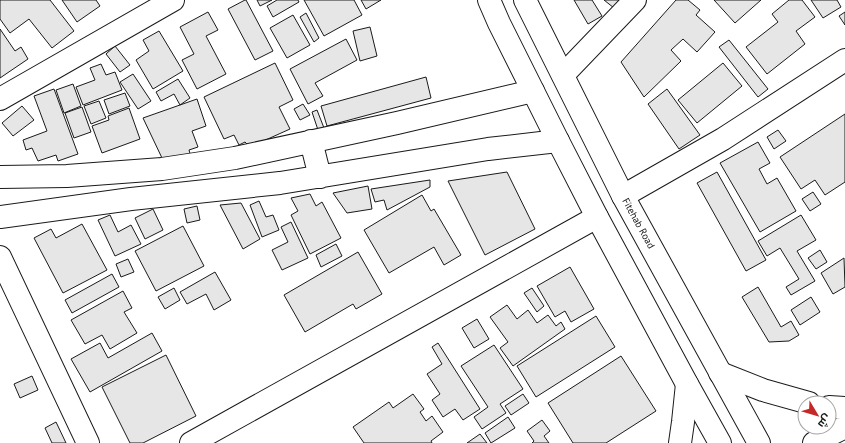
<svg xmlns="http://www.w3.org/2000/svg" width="845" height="443" viewBox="0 0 845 443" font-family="'PT Sans',Cairo,sans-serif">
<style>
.building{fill:#e6e6e6;stroke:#1a1a1a}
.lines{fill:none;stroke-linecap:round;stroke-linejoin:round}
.minor-casing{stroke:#1a1a1a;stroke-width:24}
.secondary-casing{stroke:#1a1a1a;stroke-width:24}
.trunk-casing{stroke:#1a1a1a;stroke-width:24}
.minor{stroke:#fff;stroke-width:22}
.secondary{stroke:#fff;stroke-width:22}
.trunk{stroke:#fff;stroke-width:22}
.labels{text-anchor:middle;stroke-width:3;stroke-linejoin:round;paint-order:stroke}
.street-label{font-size:10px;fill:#1a1a1a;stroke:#fff}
</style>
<rect width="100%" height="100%" fill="#fff"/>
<!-- building -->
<path class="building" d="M0,0H50L74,31L52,48L29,19L10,33L0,19Z
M62,0H96L100,6L77,22Z
M245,0H246L273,51L255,60L228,9Z
M257,0H272L260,6Z
M277,0H298L299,2L273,17L267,6Z
M304,0H354L362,15L324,36Z
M361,0H381L366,9Z
M574,0H592L602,16L588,24Z
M604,0H621L614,8Z
M676,0H688L700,10L696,15L715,32L697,52L683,39L671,50L681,61L644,97L621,62Z
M714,0H761L735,23Z
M789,0H802L815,17L796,31L805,44L767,74L746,47L778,22L772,14Z
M811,0H837L841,7L823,18Z
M208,12L218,30L206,36L226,74L197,89L182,60L194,54L180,27Z
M845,12V25L839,16Z
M306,13L319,38L314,42L300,17Z
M293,15L310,45L287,58L270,28Z
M370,27L377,56L360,61L353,31Z
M0,29L15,51L21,47L28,59L0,78Z
M159,31L183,71L153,89L136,60L149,51L143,40Z
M346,39L357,60L315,83L323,96L308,104L290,69Z
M729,40L768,89L758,97L719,47Z
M115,46L130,65L120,72L106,54Z
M275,63L293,100L279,107L290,129L250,147L245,142L239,145L234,135L224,139L204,97Z
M723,63L742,86L697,123L678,100Z
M101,64L106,75L115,72L122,90L83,105L76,87L95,80L90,68Z
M133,74L151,101L138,109L120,82Z
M426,77L431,98L327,126L321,106Z
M178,79L190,98L180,105L174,94L161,101L156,92Z
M73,84L81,106L64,113L56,90Z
M54,89L78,154L58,161L56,155L38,161L32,148L26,150L23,140L47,131L34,96Z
M667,89L700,135L679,149L648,104Z
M125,93L130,106L109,114L104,100Z
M197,99L206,126L192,131L198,147L189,150L191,157L162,158L143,118Z
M99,101L106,118L91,124L84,106Z
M303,104L310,115L300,120L294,109Z
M22,106L34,120L13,136L2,123Z
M82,107L91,132L74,138L65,113Z
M129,108L140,139L102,153L92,126L109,120L108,116Z
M317,110L324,128L318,130L312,112Z
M845,114V182L825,195L815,180L801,189L780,157Z
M778,130L786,141L774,149L767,137Z
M758,142L770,163L759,169L767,184L777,178L796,211L760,232L720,163Z
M507,172L535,229L485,255L448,181Z
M717,172L766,260L746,271L697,183Z
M430,180V187L387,210L384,200L375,202L371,189Z
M368,186L372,209L347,213L333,193Z
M813,192L821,204L810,211L802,199Z
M310,194L316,206L322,202L341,238L310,254L291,215L298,211L291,198Z
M422,195L431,211L434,209L461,255L444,265L434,247L389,273L364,230Z
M259,201L266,217L273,215L279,230L262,237L250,205Z
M241,203L260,239L243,249L220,205Z
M197,206L200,220L187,223L184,209Z
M153,209L163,230L145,239L135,218Z
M110,215L118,232L131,225L141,244L115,256L98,220Z
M801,215L816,240L797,251L815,281L791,295L786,287L799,279L780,248L767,256L758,241Z
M291,222L308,258L282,270L272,250L288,242L281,227Z
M82,224L107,270L63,293L34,238L51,229L56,238Z
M183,226L204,266L156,291L135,251Z
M336,244L342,256L321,267L316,255Z
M820,250L827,262L816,269L808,258Z
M358,252L382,294L356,309L353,304L305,332L284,295Z
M844,258L845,287L833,294L821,273Z
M128,259L134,272L121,277L116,264Z
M570,267L594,309L571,322L565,311L555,317L537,286Z
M215,272L231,300L214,310L206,294L187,304L180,292Z
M112,274L119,287L72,313L65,300Z
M758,287L781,327L791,321L799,335L789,341L769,342L742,297Z
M174,288L180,300L165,309L158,297Z
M532,288L544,306L537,312L524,293Z
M123,291L132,308L124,312L137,333L110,349L102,335L85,344L71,320Z
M811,297L820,312L800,325L791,310Z
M507,305L517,319L528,310L537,323L548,315L556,326L561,322L565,329L513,366L500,348L508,342L490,317Z
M596,316L615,347L536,397L517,366Z
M477,319L489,339L474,348L462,328Z
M152,333L162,351L90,392L71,359L100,343L108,358Z
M438,343L480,409L463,420L455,409L443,417L432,400L440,394L427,374L442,364L432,347Z
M494,345L523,389L500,404L506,413L482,429L474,417L488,407L461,366Z
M166,355L196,416L143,443H130L102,387Z
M621,356L656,411L606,443H573L548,403Z
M32,376L38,390L20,398L14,384Z
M413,394L424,409L420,412L426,421L432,416L443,432L431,441L432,443H364L353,427L389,402L393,408Z
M523,394L529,403L511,415L505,406Z
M508,417L515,428L491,443L485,433Z
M542,420L550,431L544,436L549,443H532L534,441L527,431Z
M56,422L66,443H52L45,428Z
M480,434L487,443H467Z"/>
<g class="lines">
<defs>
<path id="minor" d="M563,75L635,0
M0,99L173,0
M311,141L320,177
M0,177L67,176L162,169L235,158L397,123L533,91
M623,196L723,139L845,60
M0,217L131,199L280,183L488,149L558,141
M0,257L88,443
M191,443L597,217"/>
<path id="secondary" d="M489,0L499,23L558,141L597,217L687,384L720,443
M525,0L623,196L759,443"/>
<path id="trunk" d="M720,373L763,390L809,403
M829,407L845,408
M680,443L683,422L687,384
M814,443L845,427"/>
</defs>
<!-- minor casing -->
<use href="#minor" class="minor-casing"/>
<!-- secondary casing -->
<use href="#secondary" class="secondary-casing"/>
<!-- trunk casing -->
<use href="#trunk" class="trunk-casing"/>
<!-- minor -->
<use href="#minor" class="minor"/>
<!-- secondary -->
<use href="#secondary" class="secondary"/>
<!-- trunk -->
<use href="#trunk" class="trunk"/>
</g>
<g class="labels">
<!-- street labels -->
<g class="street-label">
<text transform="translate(639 223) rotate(61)" y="4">Fitehab Road</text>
</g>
</g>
<!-- north arrow -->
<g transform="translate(817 415) rotate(128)"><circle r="19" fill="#ffffff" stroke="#a3a3a3"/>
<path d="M0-3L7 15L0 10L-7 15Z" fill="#c62828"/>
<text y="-6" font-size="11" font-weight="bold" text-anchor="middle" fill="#1a1a1a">ش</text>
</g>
</svg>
